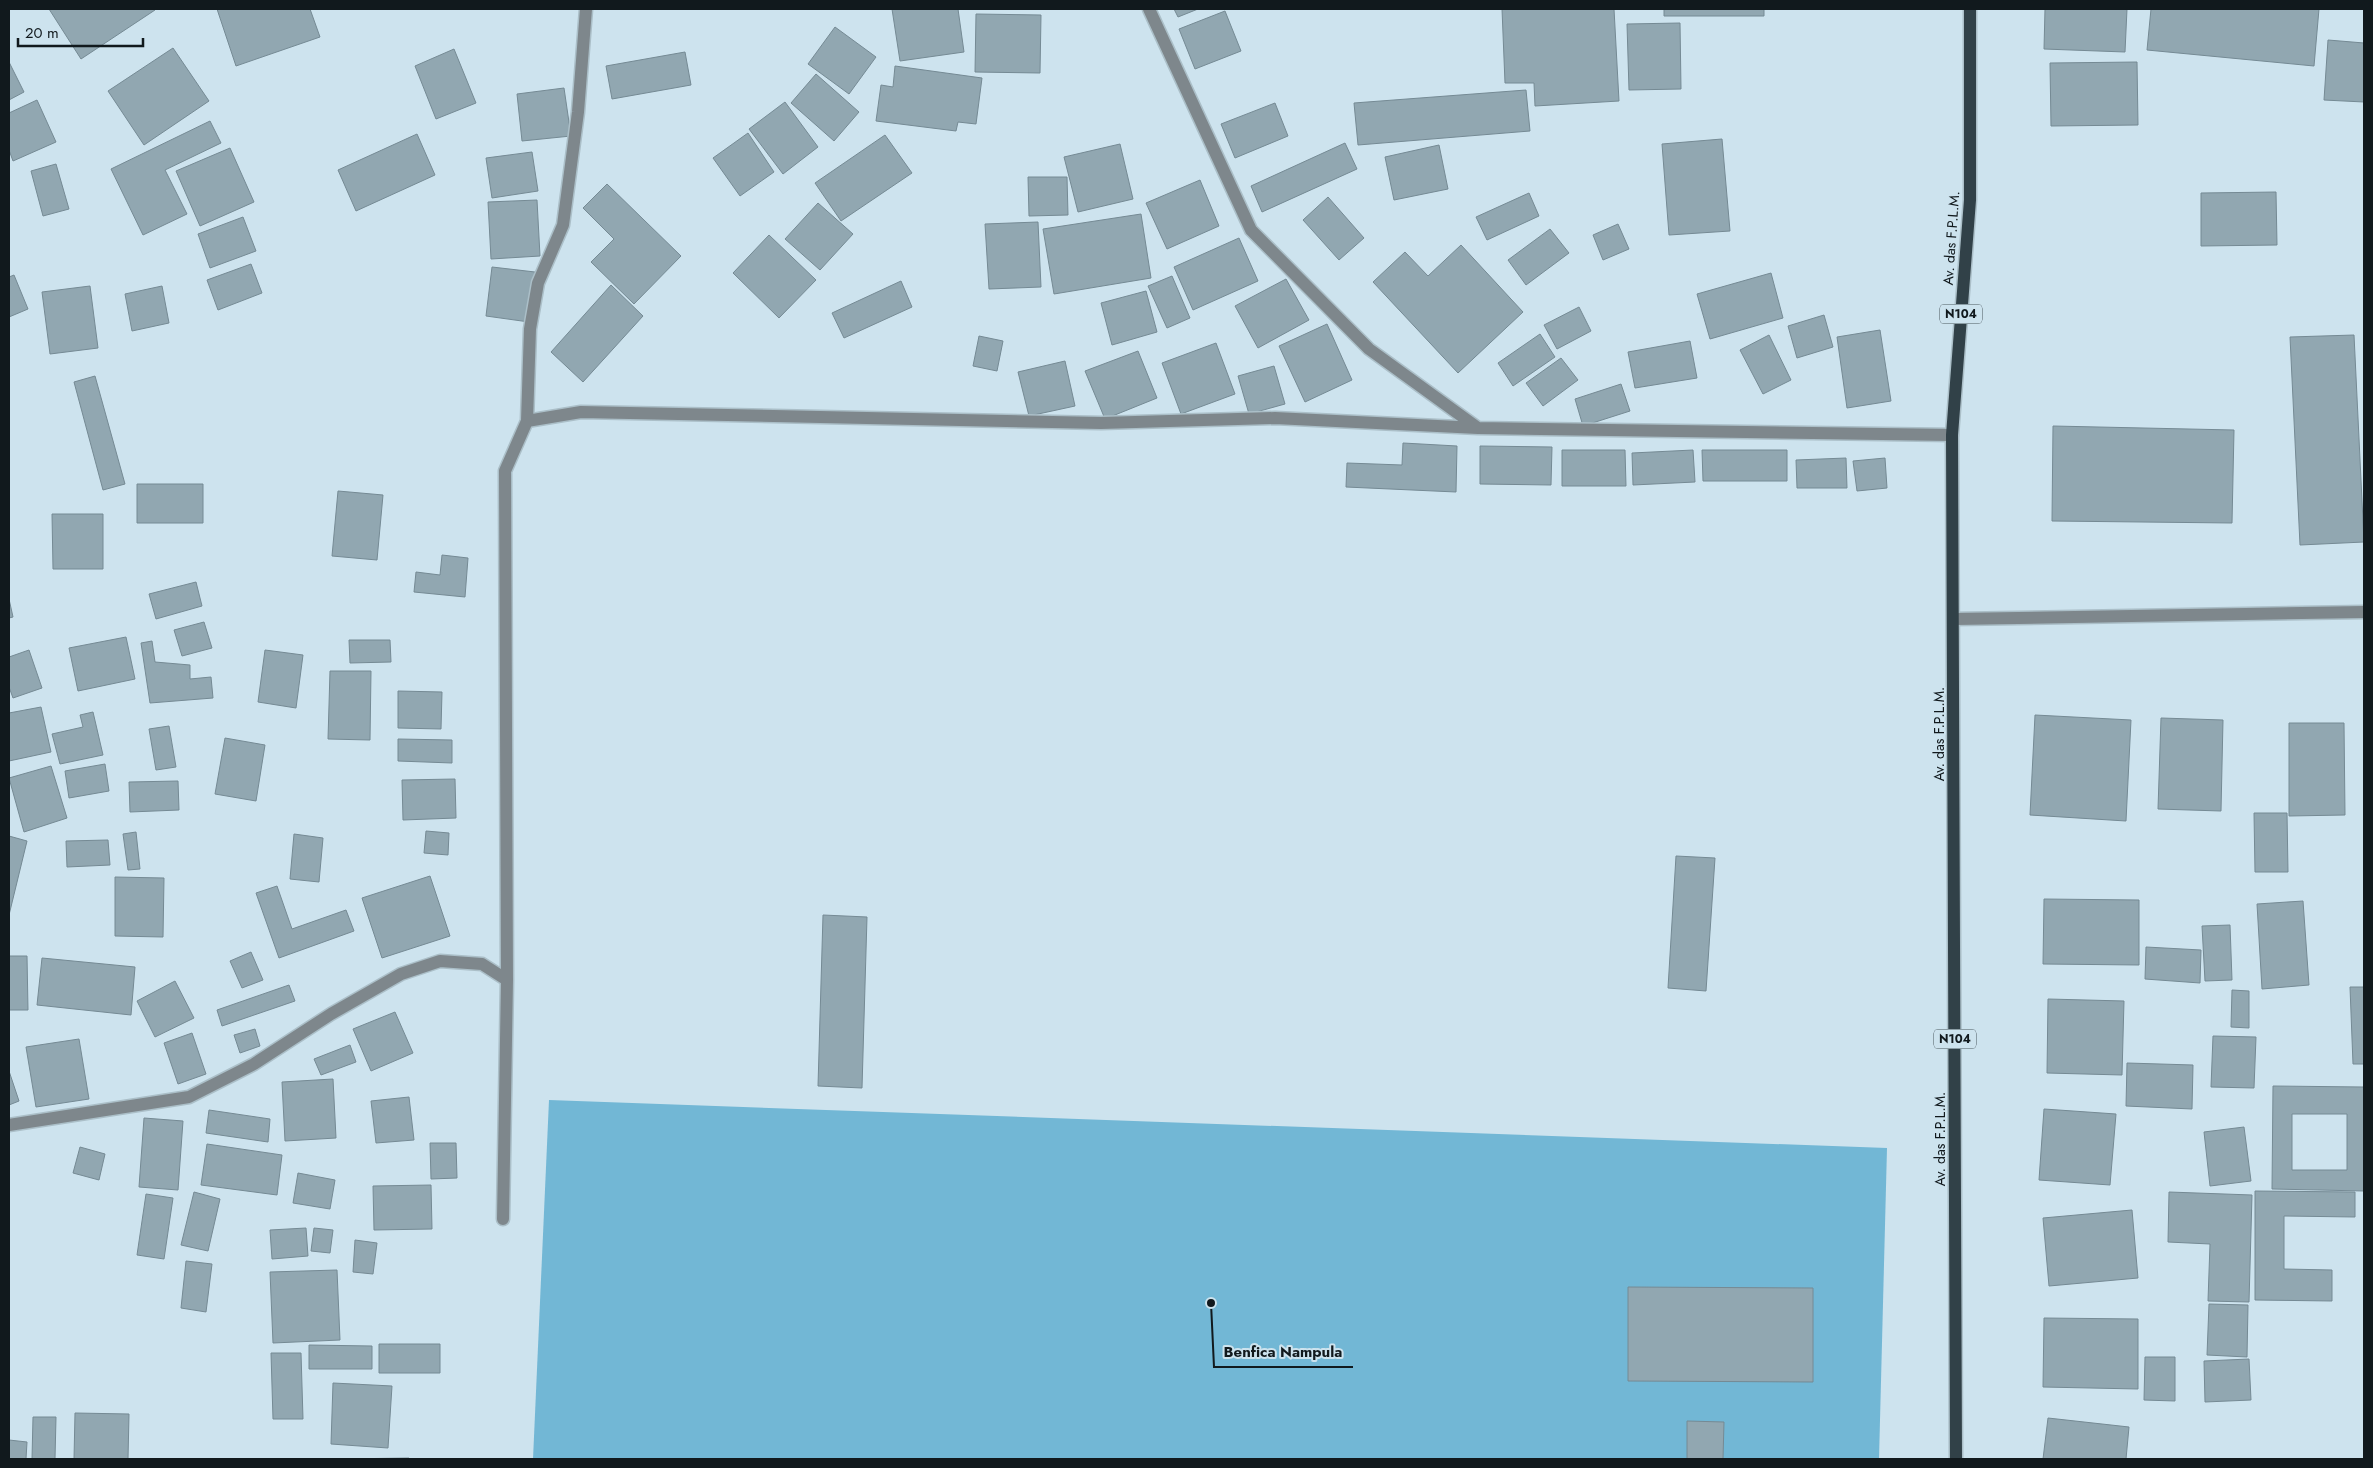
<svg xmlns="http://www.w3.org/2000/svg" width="2373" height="1468" viewBox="0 0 2373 1468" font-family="Jost,sans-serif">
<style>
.garden{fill:#72b7d5}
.building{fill:#91a7b1;stroke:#758a94;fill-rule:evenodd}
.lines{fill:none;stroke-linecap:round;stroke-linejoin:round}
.minor-casing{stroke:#abbfc8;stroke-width:15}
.major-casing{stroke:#abbfc8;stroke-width:15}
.minor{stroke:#7e878c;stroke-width:12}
.major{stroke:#314148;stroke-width:12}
.labels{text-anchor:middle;stroke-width:4;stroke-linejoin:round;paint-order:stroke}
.shield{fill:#cde3ee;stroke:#49565c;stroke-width:1}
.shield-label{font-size:12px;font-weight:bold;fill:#11191d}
.street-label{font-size:14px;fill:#11191d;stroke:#cde3ee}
.leader{fill:none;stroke:#11191d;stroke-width:2}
.callout-dot{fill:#11191d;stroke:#cde3ee;stroke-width:2}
.callout-label{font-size:15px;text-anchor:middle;font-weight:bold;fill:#11191d;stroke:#cde3ee;stroke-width:4;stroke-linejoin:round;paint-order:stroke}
</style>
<rect width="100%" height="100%" fill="#cde3ee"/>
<!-- garden -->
<path class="garden" d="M549,1100L1887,1148L1879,1459H533Z"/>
<!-- building -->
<path class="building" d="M49,9H154L155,10L81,59Z
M217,9H310L320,37L236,66Z
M892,9H958L964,52L900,61Z
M1174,9H1198L1178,17Z
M1502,9H1614L1619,101L1535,106L1534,83H1505Z
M1664,9H1764V16H1664Z
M2045,9H2127L2125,52L2044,49Z
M2151,9H2319L2314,66L2147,50Z
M1225,11L1241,51L1195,69L1179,29Z
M976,14L1041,15L1040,73L975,72Z
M1680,23L1681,89L1629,90L1627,24Z
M835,27L876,57L849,94L808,64Z
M2328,40L2364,43V102L2324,100Z
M173,48L209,101L144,145L108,91Z
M454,49L476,103L436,119L415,66Z
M685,52L691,85L612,99L606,66Z
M9,62L24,92L9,100Z
M2137,62L2138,125L2051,126L2050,63Z
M895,66L982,78L976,124L958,122L956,131L876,121L881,85L893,87Z
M816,74L859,112L834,141L791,103Z
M564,88L571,136L522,141L517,94Z
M1526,90L1530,131L1358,145L1354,103Z
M37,100L56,142L13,161L9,150V113Z
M785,102L818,147L783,174L749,129Z
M1275,103L1288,136L1235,158L1221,124Z
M210,121L221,143L165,170L187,214L143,235L111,169Z
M748,133L774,172L740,196L713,158Z
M417,134L435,175L356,211L338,170Z
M885,135L912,173L841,221L815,183Z
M1722,139L1730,231L1669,235L1662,144Z
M1345,143L1357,169L1262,212L1251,186Z
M1120,144L1133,199L1078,212L1064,157Z
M1439,145L1448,189L1394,200L1385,157Z
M230,148L254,202L200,226L176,171Z
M532,152L538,191L492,198L486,158Z
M56,164L69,209L43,216L31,171Z
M1028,177H1067L1068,215L1029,216Z
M1200,180L1219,226L1167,249L1146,203Z
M607,184L681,256L634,304L591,262L614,239L583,208Z
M2276,192L2277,245L2201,246V193Z
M1529,193L1539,216L1487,240L1476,217Z
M1328,197L1364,238L1339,260L1303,220Z
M537,200L540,256L491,259L488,202Z
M818,203L853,234L820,270L785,239Z
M1141,214L1151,278L1054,294L1043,229Z
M243,217L256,251L210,268L198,234Z
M1038,222L1041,287L989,289L985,224Z
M1618,224L1629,249L1603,260L1593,235Z
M1550,229L1569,253L1526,285L1508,260Z
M769,235L816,280L779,318L733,273Z
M1239,238L1258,281L1193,310L1174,267Z
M1461,245L1523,312L1458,373L1373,282L1405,252L1428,276Z
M251,264L262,293L218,310L207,280Z
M492,267L535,272L529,322L486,316Z
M1771,273L1783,318L1710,339L1697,294Z
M14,275L28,309L9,317V277Z
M1172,276L1190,318L1167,328L1148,286Z
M1286,279L1309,320L1258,348L1235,306Z
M901,281L912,307L844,338L832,313Z
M611,285L643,316L583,382L551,352Z
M90,286L98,348L50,354L42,292Z
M162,286L169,323L132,331L125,294Z
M1146,291L1157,332L1112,345L1101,303Z
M1579,307L1591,331L1557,349L1544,325Z
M1824,315L1833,347L1797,358L1788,326Z
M1327,324L1352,380L1305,402L1279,346Z
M1880,330L1891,401L1847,408L1837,337Z
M1540,334L1555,357L1513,386L1498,363Z
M1769,335L1791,380L1763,394L1740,350Z
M2354,335L2364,542L2300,545L2290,337Z
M979,336L1003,341L997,371L973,366Z
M1690,341L1697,378L1635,388L1628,352Z
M1216,343L1235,394L1181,414L1162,363Z
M1138,351L1157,398L1105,419L1085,371Z
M1561,358L1578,380L1543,406L1526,383Z
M1065,361L1075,406L1029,416L1018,372Z
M1274,366L1285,404L1249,414L1238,376Z
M95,376L125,484L103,490L74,382Z
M1621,384L1630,411L1583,426L1575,399Z
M2053,426L2234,430L2232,523L2052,521Z
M1403,443L1457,446L1456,492L1346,487L1347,463L1402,465Z
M1480,446L1552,447L1551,485L1480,484Z
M1562,450H1625L1626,486H1562Z
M1693,450L1695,482L1633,485L1632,453Z
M1702,450H1787V481H1703Z
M1846,458L1847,488H1797L1796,460Z
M1885,458L1887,488L1857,491L1853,461Z
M137,484H203V523H137Z
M338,491L383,495L377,560L332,556Z
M52,514H103V569H53Z
M442,555L468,558L465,597L414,592L416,572L440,575Z
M196,582L202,606L156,619L149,594Z
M9,599L13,617L9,618Z
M204,622L212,648L182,656L174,630Z
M126,637L135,679L78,691L69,648Z
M349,640H390L391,662L350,663Z
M152,641L155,662L190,665V679L211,677L213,698L150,703L141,643Z
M29,650L42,688L13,698L9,687V657Z
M265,650L303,655L296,708L258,702Z
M330,671H371L370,740L328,739Z
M398,691L442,692L441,729L398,728Z
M41,707L51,752L9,761V713Z
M93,712L103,755L60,764L52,734L83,727L80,715Z
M2035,715L2131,720L2126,821L2030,815Z
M2161,718L2223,720L2221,811L2158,809Z
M2289,723H2344L2345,815L2289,816Z
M169,726L176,767L156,770L149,729Z
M225,738L265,745L256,801L215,794Z
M398,739L452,740V763L398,761Z
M105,764L109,791L69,798L65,771Z
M51,766L67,818L24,832L9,778Z
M455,779L456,818L403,820L402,780Z
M178,781L179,810L130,812L129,782Z
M2254,813H2287L2288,872H2255Z
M426,831L449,833L448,855L424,853Z
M136,832L140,869L128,870L123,834Z
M294,834L323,838L319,882L290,879Z
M9,836L27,841L9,915Z
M108,840L110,865L67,867L66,841Z
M1676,856L1715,858L1706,991L1668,988Z
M430,876L450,936L382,958L362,898Z
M115,877L164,878L163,937L115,936Z
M277,886L292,929L346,910L354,931L279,958L256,893Z
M2044,899L2139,900V965L2043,964Z
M2303,901L2309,985L2262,989L2257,904Z
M823,915L867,917L862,1088L818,1086Z
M2230,925L2232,980L2205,981L2202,926Z
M2146,947L2201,950L2200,983L2145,979Z
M251,952L263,980L242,988L230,961Z
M9,956H27L28,1010H9Z
M42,958L135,967L131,1015L37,1005Z
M175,981L194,1018L155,1037L137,1001Z
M289,985L295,1001L222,1026L217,1010Z
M2350,987H2364V1064H2353Z
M2232,990L2249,991V1028L2231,1027Z
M2048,999L2124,1001L2122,1075L2047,1073Z
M395,1012L413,1053L371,1071L353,1029Z
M255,1029L260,1046L240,1053L234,1035Z
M192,1033L206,1074L178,1084L164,1043Z
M2213,1036L2256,1037L2254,1088L2211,1087Z
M79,1039L89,1099L36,1107L26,1047Z
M350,1045L356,1062L321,1075L314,1059Z
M2127,1063L2193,1065L2192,1109L2126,1106Z
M9,1071L19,1101L9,1105Z
M333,1079L336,1138L285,1141L282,1082Z
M2273,1086L2364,1087V1191L2272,1189ZM2292,1114H2347V1170H2292Z
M409,1097L414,1140L376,1143L371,1101Z
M2044,1109L2116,1114L2110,1185L2039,1180Z
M209,1110L270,1119L268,1142L206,1133Z
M144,1118L183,1121L178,1190L139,1187Z
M2244,1127L2251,1181L2210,1186L2204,1132Z
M430,1143H456L457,1178L431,1179Z
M207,1144L282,1155L277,1195L201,1185Z
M80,1147L105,1154L99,1180L73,1173Z
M298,1173L335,1180L330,1209L293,1203Z
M431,1185L432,1229L374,1230L373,1186Z
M2255,1191L2355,1192V1217L2284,1216V1269L2332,1270V1301L2255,1300Z
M194,1192L220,1199L208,1251L181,1245Z
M2169,1192L2252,1195L2249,1302L2208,1301L2210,1244L2168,1242Z
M146,1194L173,1198L164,1259L137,1255Z
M2132,1210L2138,1278L2049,1286L2043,1218Z
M306,1228L308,1256L272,1259L270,1230Z
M314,1228L333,1230L330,1253L311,1251Z
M355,1240L377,1243L373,1274L353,1272Z
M186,1261L212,1264L206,1312L181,1308Z
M337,1270L340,1340L273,1343L270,1272Z
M1628,1287L1813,1288V1382L1628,1381Z
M2209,1304L2248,1305L2247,1357L2207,1355Z
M2044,1318L2138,1319V1389L2043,1387Z
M379,1344H440V1373H379Z
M309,1345L372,1346V1369H309Z
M271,1353H301L303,1419H273Z
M2145,1357H2175V1401L2144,1400Z
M2249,1359L2251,1400L2205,1402L2204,1361Z
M333,1383L392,1386L388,1448L331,1444Z
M75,1413L129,1414L128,1459H74Z
M33,1417H56L55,1459H32Z
M2048,1418L2129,1427L2126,1459H2043Z
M1687,1421L1724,1422L1723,1459H1687Z
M9,1440L27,1442L26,1459H9Z
M409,1458V1459H340Z"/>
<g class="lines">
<defs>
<path id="minor" d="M1149,9L1251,230L1369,349L1478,428
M527,421L581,412L1101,423L1275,418L1478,428L1952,435
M1954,619L2364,612
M9,1125L189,1097L254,1064L331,1014L401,974L440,961L482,964L507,980
M503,1219L507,980L505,471L527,421L530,329L538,283L563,225L578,112L586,9"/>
<path id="major" d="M1956,1459L1952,435L1970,200V9"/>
</defs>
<!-- minor casing -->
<use href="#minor" class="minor-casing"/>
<!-- major casing -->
<use href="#major" class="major-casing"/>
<!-- minor -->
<use href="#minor" class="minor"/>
<!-- major -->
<use href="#major" class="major"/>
</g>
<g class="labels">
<!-- shield labels -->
<g class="shield">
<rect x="1940" y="304.5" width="42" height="19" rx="4"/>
<rect x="1934" y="1029.5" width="42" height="19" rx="4"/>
</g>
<g class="shield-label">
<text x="1961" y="318">N104</text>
<text x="1955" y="1043">N104</text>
</g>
<!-- street labels -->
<g class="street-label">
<text transform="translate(1951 238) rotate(-86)" y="5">Av. das F.P.L.M.</text>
<text transform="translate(1939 734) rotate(-90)" y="5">Av. das F.P.L.M.</text>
<text transform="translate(1940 1139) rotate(-90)" y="5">Av. das F.P.L.M.</text>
</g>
</g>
<!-- callouts -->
<path class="leader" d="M1211 1303L1214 1367H1353"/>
<circle class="callout-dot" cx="1211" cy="1303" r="5"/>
<g class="callout-label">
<text x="1283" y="1357">Benfica Nampula</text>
</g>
<!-- border -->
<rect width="2373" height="1468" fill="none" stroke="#11191d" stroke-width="20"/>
<!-- scale -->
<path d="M18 38v8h125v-8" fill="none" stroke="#11191d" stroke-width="2.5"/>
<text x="25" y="38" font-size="15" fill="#11191d" stroke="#cde3ee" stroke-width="4" paint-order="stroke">20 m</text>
</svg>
